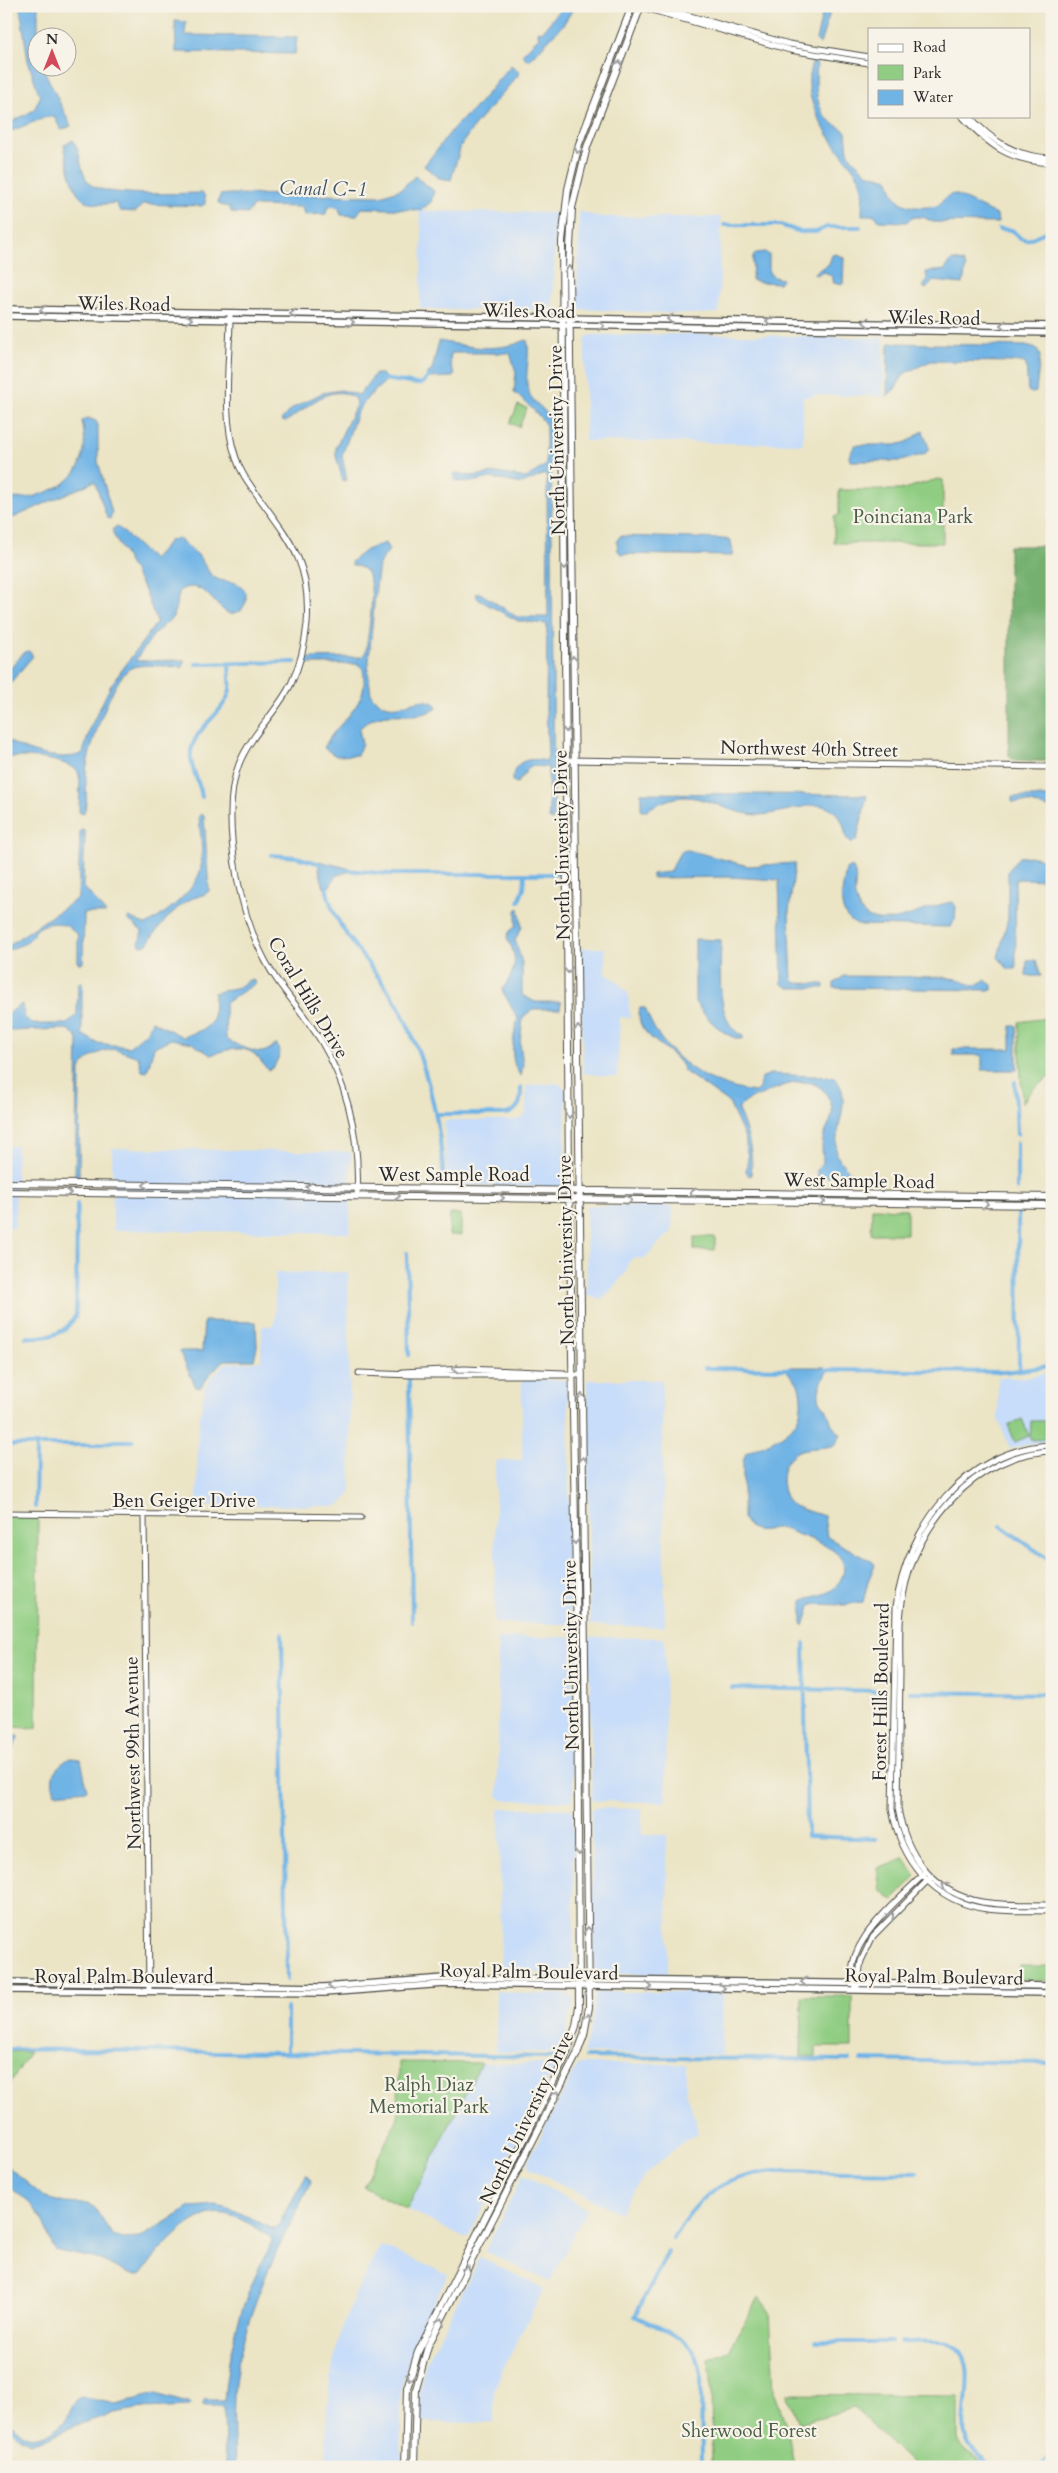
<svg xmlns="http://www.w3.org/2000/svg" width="1058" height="2473" viewBox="0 0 1058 2473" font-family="Cardo,serif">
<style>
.built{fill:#c8ddf9}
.green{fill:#90cd82;stroke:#5e7c56}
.forest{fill:#74b070;stroke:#506e4e}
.water{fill:#70b4e6;stroke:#4e7088}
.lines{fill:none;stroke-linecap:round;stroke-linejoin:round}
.canal{stroke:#70b4e6;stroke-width:4}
.tertiary-casing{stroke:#484742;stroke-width:7}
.secondary-casing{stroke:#484742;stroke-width:8}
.primary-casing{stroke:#484742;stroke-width:8}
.tertiary{stroke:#fff;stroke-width:5}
.secondary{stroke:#fff;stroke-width:5.5}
.primary{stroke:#fff;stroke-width:6}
.oneway{stroke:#a0a0a0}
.labels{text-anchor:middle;stroke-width:4.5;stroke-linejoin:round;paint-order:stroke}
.street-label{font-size:19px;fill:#2b2b2b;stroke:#f7f3e8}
.park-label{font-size:19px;fill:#495c45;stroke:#f7f3e8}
.water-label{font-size:20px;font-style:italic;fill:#405463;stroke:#f7f3e8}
</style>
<rect width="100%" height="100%" fill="#f7f3e8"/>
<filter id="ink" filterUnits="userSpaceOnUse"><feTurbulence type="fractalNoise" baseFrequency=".02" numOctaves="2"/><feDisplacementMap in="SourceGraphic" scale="10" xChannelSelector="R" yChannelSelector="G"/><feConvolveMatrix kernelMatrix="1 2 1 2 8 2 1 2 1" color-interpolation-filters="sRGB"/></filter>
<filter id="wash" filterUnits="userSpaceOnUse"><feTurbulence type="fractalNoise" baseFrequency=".0096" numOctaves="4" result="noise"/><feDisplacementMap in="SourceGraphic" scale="20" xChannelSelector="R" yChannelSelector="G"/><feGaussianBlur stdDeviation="1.12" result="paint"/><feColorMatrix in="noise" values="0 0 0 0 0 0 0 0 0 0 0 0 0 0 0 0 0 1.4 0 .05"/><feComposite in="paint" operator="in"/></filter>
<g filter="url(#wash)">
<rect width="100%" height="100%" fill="#ebe4c5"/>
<!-- built -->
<path class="built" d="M419,211L556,213L552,310L420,309L422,235Z
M579,211L598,217H721L719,313L687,314L577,309Z
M700,334L884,338L883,396L811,395V397H803V444L585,441V339L590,335Z
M581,948H605L606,974L616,980L628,993L630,1018L620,1017L617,1077L583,1073Z
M558,1083L566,1090L564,1184L561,1187L447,1185L444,1123L450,1120H518L526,1114V1086Z
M6,1146H17L15,1228H6Z
M112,1148L351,1152L350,1233L113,1230Z
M586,1206H673L672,1232L660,1242L644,1259L633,1258L628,1263L627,1271L606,1296L601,1299L587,1296Z
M348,1272L351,1494L338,1506L197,1505L198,1428L205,1387L212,1376L226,1363L254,1362L261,1360L262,1326H272L275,1321V1273Z
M1052,1371V1442L1034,1443L1010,1449L998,1419V1377L1024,1378Z
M524,1379L566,1380L568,1384L570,1620L567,1624L495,1623V1461L522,1460V1381Z
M587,1380H662L665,1627L590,1625Z
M569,1637L572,1641L573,1798L571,1801L502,1800L498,1796V1638Z
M592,1637L663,1638L665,1641L666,1799L663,1802L594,1801L592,1799L589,1641Z
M502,1808L570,1809L573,1811L574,1973H501L499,1810Z
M594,1808L642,1809V1835H667L668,1974H600L594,1968L591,1812Z
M496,1991L525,1994H569L574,2000L573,2005L561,2052H496Z
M595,1992H723L722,2055L583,2053L592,2024Z
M481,2063L556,2064L469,2236L464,2238L407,2209Z
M578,2064H686V2091L699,2133L684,2141L649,2171L629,2196L620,2213L529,2168L528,2161Z
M523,2175L587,2209L550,2282L485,2251Z
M381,2246L448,2274L418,2334L401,2387V2467H325L327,2406L331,2374L357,2378L331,2373L340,2334L355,2294Z
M480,2257L544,2289L502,2371L494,2390V2423L418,2422L420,2387L425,2365Z"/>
<!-- green -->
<path class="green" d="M518,405L527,408L519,427L510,423Z
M938,479L943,480V543H834V517L839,515V490H900Z
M1052,1017V1075L1034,1088L1022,1103L1019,1022Z
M872,1208L907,1209V1234H871Z
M450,1214H461V1235H449Z
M694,1237H715V1250H694Z
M1022,1419L1029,1436L1015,1442L1008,1425Z
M1031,1421H1045V1437L1047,1424H1052V1439L1030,1440Z
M6,1515H38L37,1728L6,1727Z
M904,1857L916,1876L893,1900L880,1889L877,1868L892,1864Z
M1020,1966H1052V1981L1018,1980Z
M802,1996H852V2047H816V2057H801Z
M6,2051L30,2052L6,2090Z
M399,2062L481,2063L407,2209L363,2187L398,2118Z
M759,2297L770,2312L774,2391L788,2430L794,2467H712L711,2374L708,2359L729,2351Z
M787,2394L958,2396V2439L964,2450L987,2467H915L854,2408L799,2423Z"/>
<!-- forest -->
<path class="forest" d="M1009,546H1052V761H1014L1009,756Z"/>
<!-- water -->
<path class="water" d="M38,6V68H43L71,126L61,130L55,118L49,116L6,133V125L34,110L40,97L28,61L20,7Z
M563,6H575L563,25L528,61L522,54L539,37L537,31L542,32Z
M824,6H832L820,44L816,40Z
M175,21L186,22L185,35L297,37L295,54L176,52Z
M812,63H816L817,66C815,82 815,109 829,120C834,125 841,127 846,132L848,151L852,159L867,173L888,179C891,183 891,189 894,194C903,210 922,208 937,206L949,195L955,194L997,215L998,223L933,222L923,217H914L906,222L879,221L875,215H862C862,205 864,190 860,180C857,172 850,165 845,158C825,132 800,98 812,63Z
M511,65L520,73L475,125L461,145L451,180L439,178L424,166L456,125L474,109Z
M73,140C82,153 79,171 89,183C101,198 181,193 202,193L205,196V204L201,206L143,204L136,212L120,211L116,203C106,204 93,206 84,200C72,193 67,158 64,145Z
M415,176L434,191L431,202L421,210L362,208L356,216L341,215L339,208L333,206L327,208L326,214L304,215L302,207L253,206L247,214L232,213L229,207L220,205L218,202L220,195L230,194L381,196L401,189Z
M765,252L769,255V273L774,277L782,279L779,283L759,282L752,280L753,257L756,253Z
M836,254L844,258L843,284L833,283V277L825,272L815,275L814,273L829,264L832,255Z
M953,260L963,262L966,267L963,284L933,281L926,289L923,287L927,280L926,272L945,270L950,262Z
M527,340C531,356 524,374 528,390C533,407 548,406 551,425L554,819L551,820L549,818L548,767L530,766L517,783L512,781C514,760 528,757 546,761L548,756L546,708L547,624L518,621L479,600L475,594L480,593L517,617H548L547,478L545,474L522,484L491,478L464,483L455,480L453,474L458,473L470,476L497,473L526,478L546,465V426C543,418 521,397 514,393L516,372L510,353H452C448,359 451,369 455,374L453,377L428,378L426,375L432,370L439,341C467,346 483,351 512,345C517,344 522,341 527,340Z
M890,343L1026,346L1037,349L1040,356L1036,392L1032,393L1028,391L1026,364L1022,362L931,361L905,373L894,390L887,396L888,345Z
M375,374H382L387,380L368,397L357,412L342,456L347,480L343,481L336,456V447L356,405L355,399C332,379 304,411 285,422L281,420L291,409L322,393L341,390L359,395Z
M88,418L96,421L98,425V461L112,513L110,519L107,518L95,482H93L6,521V497C21,500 30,498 44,493C79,481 90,458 82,421Z
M923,431L929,448L925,454L901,461H850L849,456L855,445H896L907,442Z
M117,526L153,560L169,541L178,538L198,555L211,575L219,580L237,583L246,592V602L241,611L230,614C212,606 205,578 180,590L173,617L155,633L135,661L184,660V664L182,667C168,667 147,663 133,667C113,673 87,753 86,773C85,785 89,805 83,814L79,812L80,781L78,771C65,759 24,755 6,758V738C20,752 66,763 83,753L91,726L111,685L157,622L145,591L113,534V529Z
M620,536L727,539L731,541L733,554L730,556L621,554L618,551L617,541Z
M385,543L389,550L379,564L375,595L368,670L371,695C394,722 414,691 435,704L437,708C410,725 385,702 359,729L362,744L357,755L336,756L324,748C335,723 367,708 364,677C364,671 363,667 357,664H307L304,661L310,658L363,657L366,651C368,631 376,594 368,575C366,569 359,566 352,565L351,562L366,550Z
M29,651L33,656L6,688V674L24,652Z
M641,793L865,795L867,796L857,839L853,843L846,838C844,823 840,811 823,806C810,802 777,815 759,815C734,815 712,799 688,797C670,796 659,804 644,811H641Z
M1012,797H1052V809L1031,803L1012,802Z
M201,814L204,816L209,891C204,896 198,896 191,899C172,909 159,928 146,945L141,946L139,943L142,931L127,919L129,917L146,925C163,916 199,888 201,867C203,850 200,832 199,816Z
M82,830L85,831L83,886L106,913H84L83,963H78V935L67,926L57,923L47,924L38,928L26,943L6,951V947L78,898L80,831Z
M688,850L748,866L795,863L789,912L792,980L796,983L824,984V988H789L782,984L779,880L730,877L652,878V874L669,872L681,851Z
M1029,856L1052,861V880L1018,879L1015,881L1016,969H1008L998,957L1008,918V871L1019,857Z
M319,861L351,869V871L337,875L329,887L324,888L319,869Z
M849,867L853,868C859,878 852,890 856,901C871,943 926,904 953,902L956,907L955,920L950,927L857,925C834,913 843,891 846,869Z
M519,908L522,927L515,940L522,963V995L535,1002H561L560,1009H533L523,1017L520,1044L523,1064L521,1076C508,1061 513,1037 518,1019L502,990C516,970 519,959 507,938L509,932L516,926V910Z
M695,939L721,940C721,967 714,1023 743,1036V1039C724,1039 705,1016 695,1002Z
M1036,960L1041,976H1026L1027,961Z
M844,976L941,977L957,979L974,986L985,980L992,985V990L834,988V983Z
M249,980H253L256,983L225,1003L226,1038C228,1042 254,1052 259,1052C266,1053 272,1047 277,1044L280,1054L274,1067L268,1070C263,1065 260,1058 254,1054C243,1045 223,1050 211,1055L192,1043L171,1039L154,1047L147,1072L142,1071L138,1057C132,1055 125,1052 118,1050C105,1047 85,1058 80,1070L79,1177H75L78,1039L69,1030L65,1029L6,1031V1015L22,1004L24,1016L32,1024H67L77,1014L78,984L80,982H82V1034L97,1043L129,1047L146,1033L152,1021L183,1037L204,1029L213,1020L214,993L239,987Z
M640,1008H645C661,1055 707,1087 755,1092L759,1089L761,1078L770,1074L833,1077C856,1096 832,1130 837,1154C840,1164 848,1168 853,1176L817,1177V1169L823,1163C823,1156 821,1147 823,1140C825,1126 836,1119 831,1104C819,1069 786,1084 763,1094C752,1099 744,1100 738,1110C747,1129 754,1154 751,1175L749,1176L746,1171L748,1158L745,1138L729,1103L684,1071C676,1046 632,1039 640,1008Z
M1011,1026H1017V1070H982V1055H953V1049H1011Z
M204,1321L256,1322L257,1346L254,1360H225L211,1373L200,1388L196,1387L179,1351H202Z
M791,1367H825L827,1371C823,1380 816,1391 820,1401C822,1405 826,1407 827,1411C833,1423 828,1423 841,1434L835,1445C824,1449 812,1447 801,1450C779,1458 778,1486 789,1502C793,1508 816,1513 824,1516L827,1537L873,1562L875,1565L868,1581L863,1602L844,1605L811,1604L804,1626L802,1623V1601C813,1595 829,1596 837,1585C860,1555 819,1542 799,1535C793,1533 786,1529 780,1528C773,1527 765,1532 757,1530C750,1529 747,1525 743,1519V1462L746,1453C771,1441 804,1433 801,1398C800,1385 797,1380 787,1372Z
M6,1736H19L6,1763Z
M70,1758L81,1759L87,1790L55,1793C49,1775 54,1768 70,1758Z
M6,2165L45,2198L65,2203L87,2204L94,2207L113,2236L123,2239L140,2238L191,2207L216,2205L232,2209L271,2228H277L306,2175L309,2176L311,2182C280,2245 247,2305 236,2375C232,2405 234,2436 235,2467H225L224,2406H203L204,2400H224C229,2340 245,2294 272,2241L270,2236C257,2228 240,2217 225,2214C193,2207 158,2252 141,2274C130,2279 115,2266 105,2262C89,2255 71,2255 55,2250C50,2242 48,2233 44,2224C37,2207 21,2195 6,2185Z
M156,2394L191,2404L190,2406L143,2408L114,2413L74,2426L40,2441L30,2443L19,2437L6,2426V2419C12,2424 20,2434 28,2437C40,2440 60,2429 66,2419C71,2412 73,2400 81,2397L116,2404Z"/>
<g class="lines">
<!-- canal -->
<path class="canal" d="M724,225H780L801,232H816L827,227H860
M999,229L1012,230L1020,238L1027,240L1052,229
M383,379L417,384L423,383L431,374
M196,664L295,662
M202,797C200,782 189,767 191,752C194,727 226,713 230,689C231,681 229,672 229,665
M271,855L296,857L321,864
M347,870L389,874H560
M326,884C330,930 381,971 401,1011C428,1066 441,1124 444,1184
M519,901L524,888L525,874
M1015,1082L1017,1134
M437,1114H507C521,1109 521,1100 521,1087
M1017,1143V1189
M1018,1211L1019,1370
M407,1253L409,1355
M6,1334H7
M26,1337C47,1338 65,1336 76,1315L77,1204
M705,1368L790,1369
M826,1370L1005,1372L1052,1366
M409,1379L412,1622
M6,1445H97L114,1441H133
M35,1507L36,1445
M1001,1526L1052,1562
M282,1634L287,1979
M804,1643L807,1836L876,1839
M732,1688L884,1691
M910,1692L1052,1694
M287,2008V2053
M6,2049L556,2057
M586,2057L849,2060
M862,2060L1052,2063
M673,2238C699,2195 722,2177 773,2171L917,2173
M668,2252L635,2316C652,2325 678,2333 691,2348C698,2355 699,2365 701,2374L702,2467
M816,2342H891
M901,2342C916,2342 933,2340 947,2343C984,2353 959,2410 965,2435C968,2450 980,2458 992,2467
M1038,2467L1052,2455"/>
</g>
</g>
<g filter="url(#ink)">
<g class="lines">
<defs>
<path id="tertiary" d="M638,6L790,50L869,63
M655,6L789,44L869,57
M962,116C990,146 1009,161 1052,163
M969,116C993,142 1016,157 1052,158
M230,316C230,359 221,417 236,458C241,474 251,486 260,499C293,544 311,566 307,624C305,645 300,665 291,684C277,712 251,734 239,764C226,797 231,843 237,877C244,913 257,952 279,983C293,1002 308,1020 321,1041C349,1088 360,1141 357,1196
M567,760L1052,767
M402,1372L465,1369L564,1373
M359,1373L412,1375H582
M1052,1445C966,1448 906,1528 896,1607L892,1809C901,1860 933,1902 987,1909C1008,1912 1030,1910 1052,1911
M1052,1451C976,1453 915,1525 903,1596C898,1620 900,1647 900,1672C899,1717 899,1763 898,1808C906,1855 932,1893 982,1902C1004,1906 1029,1904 1052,1905
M6,1513L361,1517
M144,1515L149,1991
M857,1987L861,1961L873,1936L929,1879
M856,1989C836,1948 899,1900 924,1874"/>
<path id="secondary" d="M6,309L1052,326
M6,316L1052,333
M6,1982L323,1987L445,1978L1052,1986
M6,1990L324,1993L445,1984L1052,1993"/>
<path id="primary" d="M6,1183L1052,1197
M6,1192L1052,1205
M405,2467L407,2388L418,2352L565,2058L576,2026L579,2006L577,1639L569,1184L562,241L568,189L579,144L632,6
M414,2467L416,2389L428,2346L577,2054L584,2035L589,2007L569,267L572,208L587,147L641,6"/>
</defs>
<!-- tertiary casing -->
<use href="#tertiary" class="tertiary-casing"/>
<!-- secondary casing -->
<use href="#secondary" class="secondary-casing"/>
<!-- primary casing -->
<use href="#primary" class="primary-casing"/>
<!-- tertiary -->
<use href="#tertiary" class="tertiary"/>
<!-- secondary -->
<use href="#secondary" class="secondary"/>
<!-- primary -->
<use href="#primary" class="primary"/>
</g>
<!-- one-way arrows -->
<defs><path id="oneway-chevron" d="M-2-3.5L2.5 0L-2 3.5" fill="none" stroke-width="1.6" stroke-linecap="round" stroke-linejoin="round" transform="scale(1.25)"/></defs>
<g class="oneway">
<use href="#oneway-chevron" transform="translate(619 64) rotate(-68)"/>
<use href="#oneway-chevron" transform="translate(578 150) rotate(106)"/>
<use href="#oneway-chevron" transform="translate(569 269) rotate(-90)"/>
<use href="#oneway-chevron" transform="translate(43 310) rotate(-179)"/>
<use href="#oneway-chevron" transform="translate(293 314) rotate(-179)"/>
<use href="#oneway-chevron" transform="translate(189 319) rotate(1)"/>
<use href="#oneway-chevron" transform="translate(670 319) rotate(-179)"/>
<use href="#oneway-chevron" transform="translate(769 321) rotate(-179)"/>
<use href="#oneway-chevron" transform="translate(351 322) rotate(1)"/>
<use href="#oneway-chevron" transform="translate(866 322) rotate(-179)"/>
<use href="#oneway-chevron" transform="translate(1003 325) rotate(-179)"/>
<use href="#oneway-chevron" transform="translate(601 326) rotate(1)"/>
<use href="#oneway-chevron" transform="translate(565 566) rotate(89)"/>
<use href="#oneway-chevron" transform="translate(573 659) rotate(-91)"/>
<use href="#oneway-chevron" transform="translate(566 729) rotate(89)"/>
<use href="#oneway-chevron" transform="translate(568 970) rotate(89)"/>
<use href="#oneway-chevron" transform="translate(578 1029) rotate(-90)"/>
<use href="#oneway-chevron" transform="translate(569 1115) rotate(90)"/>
<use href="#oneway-chevron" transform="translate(146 1185) rotate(-179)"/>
<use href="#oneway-chevron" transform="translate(309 1187) rotate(-179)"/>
<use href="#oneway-chevron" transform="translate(68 1193) rotate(1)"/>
<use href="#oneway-chevron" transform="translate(693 1193) rotate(-179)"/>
<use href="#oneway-chevron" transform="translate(397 1196) rotate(1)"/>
<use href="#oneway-chevron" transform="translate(501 1198) rotate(1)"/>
<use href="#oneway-chevron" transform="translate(629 1200) rotate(1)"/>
<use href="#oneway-chevron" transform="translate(822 1202) rotate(1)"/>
<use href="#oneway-chevron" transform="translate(985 1204) rotate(1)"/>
<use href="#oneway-chevron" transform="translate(455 1369) rotate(180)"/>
<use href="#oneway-chevron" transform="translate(582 1397) rotate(-91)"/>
<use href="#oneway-chevron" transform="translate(583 1460) rotate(-91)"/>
<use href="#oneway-chevron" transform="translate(575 1541) rotate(89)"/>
<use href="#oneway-chevron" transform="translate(579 1852) rotate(89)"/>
<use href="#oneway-chevron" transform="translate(945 1886) rotate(-147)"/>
<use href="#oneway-chevron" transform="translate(891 1916) rotate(-44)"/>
<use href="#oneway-chevron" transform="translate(588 1930) rotate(-91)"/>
<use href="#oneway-chevron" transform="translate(804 1982) rotate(-179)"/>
<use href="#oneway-chevron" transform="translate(331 1986) rotate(178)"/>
<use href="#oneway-chevron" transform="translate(649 1987) rotate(1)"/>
<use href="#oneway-chevron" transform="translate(722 1988) rotate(1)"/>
<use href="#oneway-chevron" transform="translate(588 2017) rotate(-81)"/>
<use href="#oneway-chevron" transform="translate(557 2094) rotate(-63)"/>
<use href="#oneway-chevron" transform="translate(467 2269) rotate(-63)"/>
<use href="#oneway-chevron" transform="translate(441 2321) rotate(-63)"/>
<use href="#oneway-chevron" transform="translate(410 2377) rotate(104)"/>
</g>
</g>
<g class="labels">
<!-- street labels -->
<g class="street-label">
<text transform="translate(124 303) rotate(1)" y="7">Wiles Road</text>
<text transform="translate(529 310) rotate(1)" y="7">Wiles Road</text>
<text transform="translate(934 317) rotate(1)" y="7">Wiles Road</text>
<text transform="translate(556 440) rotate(-91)" y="7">North University Drive</text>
<text transform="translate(809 748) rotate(1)" y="7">Northwest 40th Street</text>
<text transform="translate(561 845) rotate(-91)" y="7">North University Drive</text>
<text transform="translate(309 997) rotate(59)" y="7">Coral Hills Drive</text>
<text x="454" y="1181">West Sample Road</text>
<text transform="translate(859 1180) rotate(1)" y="7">West Sample Road</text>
<text transform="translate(565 1250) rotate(-91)" y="7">North University Drive</text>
<text x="184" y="1507">Ben Geiger Drive</text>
<text transform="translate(570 1655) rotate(-91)" y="7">North University Drive</text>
<text transform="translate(880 1692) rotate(-89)" y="7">Forest Hills Boulevard</text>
<text transform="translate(132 1753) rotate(-91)" y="7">Northwest 99th Avenue</text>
<text transform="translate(529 1971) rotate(1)" y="7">Royal Palm Boulevard</text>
<text x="124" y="1983">Royal Palm Boulevard</text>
<text transform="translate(934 1976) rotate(1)" y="7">Royal Palm Boulevard</text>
<text transform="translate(526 2117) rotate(-64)" y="7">North University Drive</text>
</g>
<!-- park labels -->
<g class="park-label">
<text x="913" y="523">Poinciana Park</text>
<text x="429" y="2091">Ralph Diaz<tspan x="429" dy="22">Memorial Park</tspan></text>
<text x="749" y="2437">Sherwood Forest</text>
</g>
<!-- water labels -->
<g class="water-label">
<text transform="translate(323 188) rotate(1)" y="7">Canal C-1</text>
</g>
</g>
<!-- margin -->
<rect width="1058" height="2473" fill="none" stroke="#f7f3e8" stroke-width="25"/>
<!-- legend -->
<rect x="868" y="28" width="162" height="90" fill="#f7f3e8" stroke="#a5a39c"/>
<rect x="878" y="44" width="25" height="8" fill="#ffffff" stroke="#a5a39c"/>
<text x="913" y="52" font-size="15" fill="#2b2b2b">Road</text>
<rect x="878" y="65" width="25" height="15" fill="#90cd82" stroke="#a5a39c"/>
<text x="913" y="78" font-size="15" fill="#2b2b2b">Park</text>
<rect x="878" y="90" width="25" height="15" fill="#70b4e6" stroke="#a5a39c"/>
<text x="913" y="102" font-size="15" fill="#2b2b2b">Water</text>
<!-- north arrow -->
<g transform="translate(52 52)"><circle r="24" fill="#f7f3e8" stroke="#a5a39c"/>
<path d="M0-4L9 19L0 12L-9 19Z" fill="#d1495b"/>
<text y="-8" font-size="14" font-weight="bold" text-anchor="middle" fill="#2b2b2b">N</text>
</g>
</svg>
